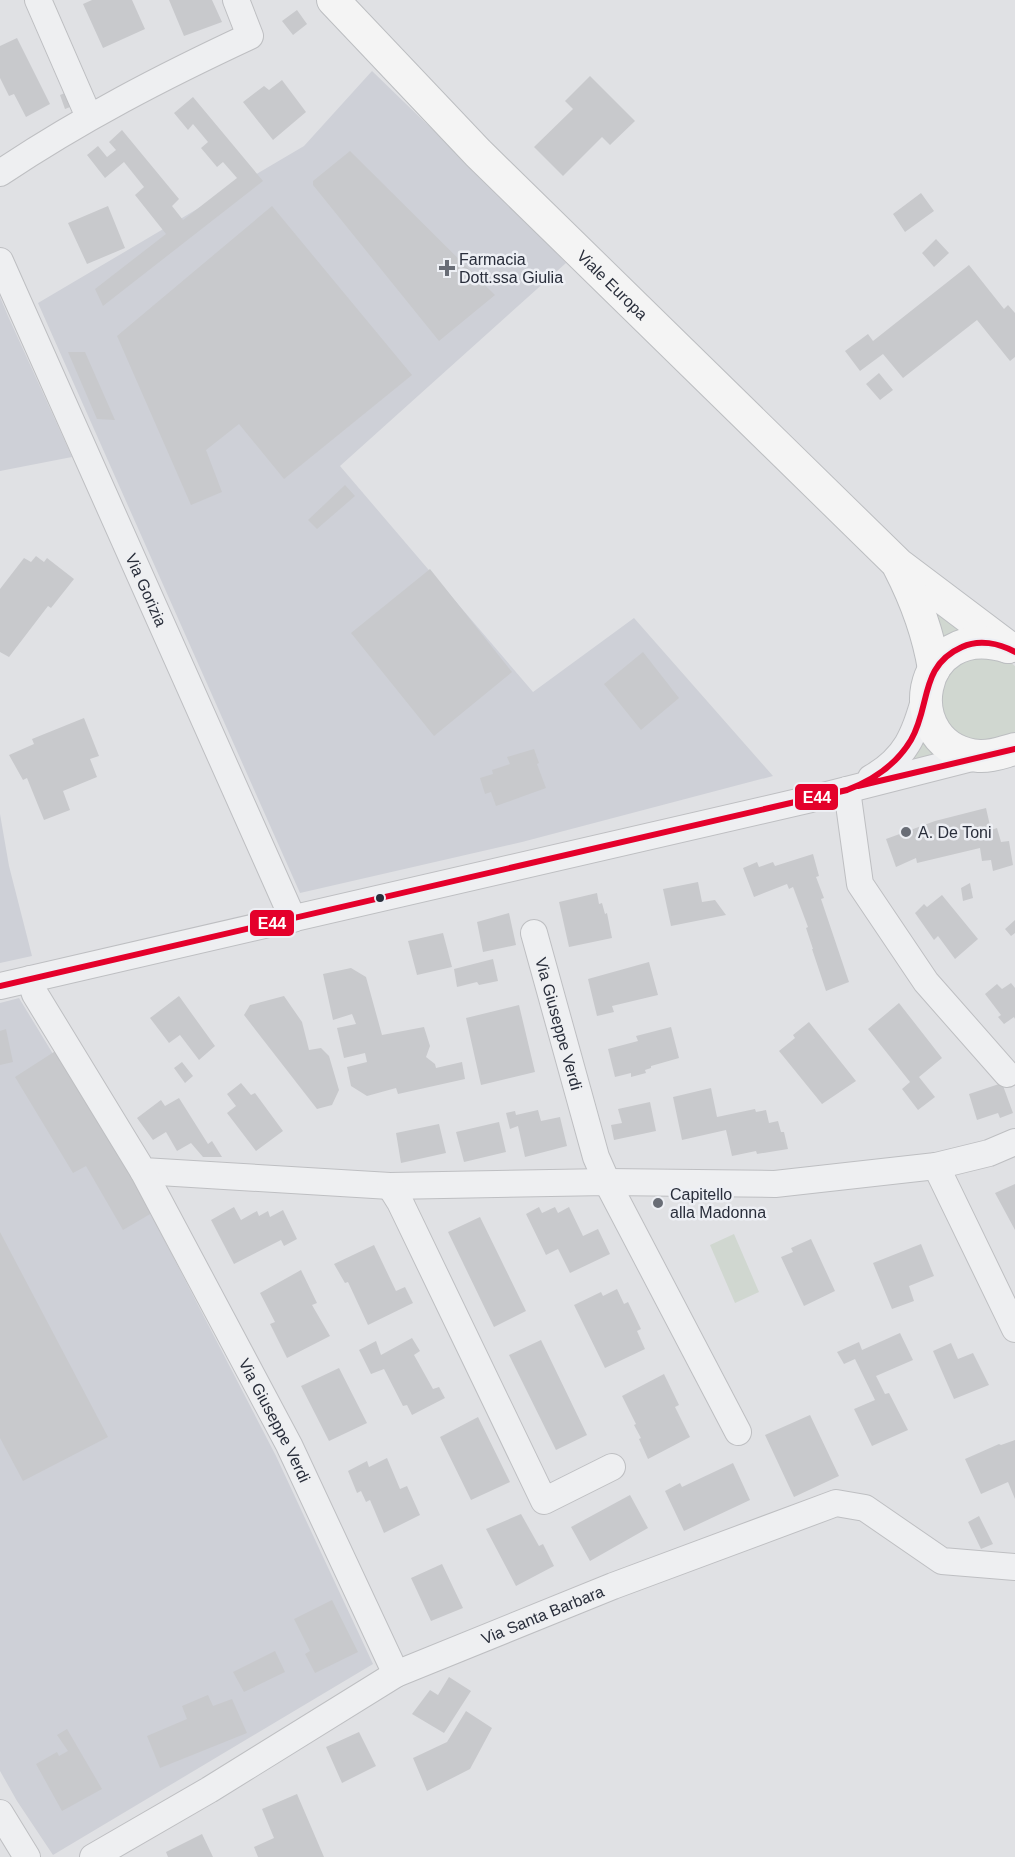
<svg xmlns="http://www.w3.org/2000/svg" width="1015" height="1857" viewBox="0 0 1015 1857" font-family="Arial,sans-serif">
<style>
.built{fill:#ced0d7}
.green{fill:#d0d7d0}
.building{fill:#c8c9cc}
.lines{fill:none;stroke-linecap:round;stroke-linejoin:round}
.minor-casing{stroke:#bebfc2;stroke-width:28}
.major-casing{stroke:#bcbec1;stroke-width:34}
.minor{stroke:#eeeff1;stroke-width:26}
.major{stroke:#f4f4f4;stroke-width:32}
.bus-1-casing{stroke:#edeff4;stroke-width:10}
.bus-1{stroke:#e4002b;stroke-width:6}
.poi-dot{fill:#696d76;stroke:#edeff4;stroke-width:2}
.bus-dot{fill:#292e3b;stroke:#edeff4;stroke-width:2}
.labels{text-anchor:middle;stroke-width:5;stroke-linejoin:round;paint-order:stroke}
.poi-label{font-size:16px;fill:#292e3b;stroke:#edeff4;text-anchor:start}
.street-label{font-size:16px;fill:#292e3b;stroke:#edeff4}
.line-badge{stroke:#edeff4;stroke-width:2}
.badge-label{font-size:16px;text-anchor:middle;font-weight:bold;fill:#fff}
</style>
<rect width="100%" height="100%" fill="#e0e1e4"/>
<!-- built -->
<path class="built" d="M372,71L496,191L566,263L340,466L533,692L634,618L773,776L522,842L300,893L38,303L304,146Z
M0,297L8,316L72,457L0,471Z
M0,814L9,866L32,956L0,963Z
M19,998L154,1220L276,1456L373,1664L53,1855L17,1801L0,1771V1003Z"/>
<!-- green -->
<path class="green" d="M929,599L966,629L942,639Z
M963,657H1003L1015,666V732C996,750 976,740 953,735L936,697L938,685Z
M920,737L948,761L892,777Z
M734,1234L759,1292L735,1303L710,1245Z"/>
<!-- building -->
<path class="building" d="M92,0H132L145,29L103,48L83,4Z
M169,0H212L222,22L184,36Z
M297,10L307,24L293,35L282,21Z
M17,38L50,104L26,117L14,94L9,96L0,78V46Z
M590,76L635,121L610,145L602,137L563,176L534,147L573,109L565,101Z
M282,80L306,112L273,140L243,102L264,86L269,90Z
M72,90L78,104L65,109L60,95Z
M193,97L263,181L103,306L95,289L166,234L135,195L144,187L124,162L105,178L87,155L98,146L107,157L116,150L109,142L122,130L179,199L172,206L183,220L237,178L223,162L217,167L201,148L208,142L193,124L188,130L174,113Z
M350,151L495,295L439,341L313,185V181Z
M921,193L934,211L905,232L893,214Z
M108,206L125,248L87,264L68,223Z
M272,206L412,375L284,479L239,424L206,450L222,492L191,505L117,336Z
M936,239L949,253L934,267L922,253Z
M969,265L1004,309L1008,305L1015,313V357L1010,361L977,320L903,378L883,354L860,371L845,351L868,334L873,341Z
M68,352H85L115,420L97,419Z
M879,373L893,390L880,400L866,384Z
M345,485L355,496L317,529L308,520Z
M36,556L44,562L47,558L74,579L51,608L48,606L9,657L0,652V589L24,558L31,562Z
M430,569L512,672L434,736L351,633Z
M643,652L679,698L641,730L604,684Z
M84,718L99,756L90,759L97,777L63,791L70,810L44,820L27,778L23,780L9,755L34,744L32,739Z
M534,749L539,763L537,764L546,788L496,806L491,792L485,794L480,778L493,774L492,770L510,764L507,757Z
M986,808L991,830L997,828L1001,842L1009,841L1013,865L993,871L991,860L982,861L980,848L917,863L916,858L896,867L886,839L935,821Z
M813,854L819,876L816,877L824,898L821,899L849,982L826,991L812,949H813L806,928L808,927L793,887L789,889L787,884L754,897L743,868L757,862L759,867L773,862L775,866Z
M698,882L702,902L715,900L726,915L671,926L663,889Z
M970,883L973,898L963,901L961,888Z
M597,893L599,904L602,903L605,914L607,913L612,938L569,947L559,902Z
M942,895L978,939L955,959L938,936L934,940L915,913L924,904L927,907Z
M509,913L516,945L483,952L477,922Z
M1015,920V933L1011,936L1005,929Z
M443,933L452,967L417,975L408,941Z
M493,959L498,981L479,985L477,982L457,987L454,969Z
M649,962L658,995L612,1006L614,1012L597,1016L588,979Z
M351,968L366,977L382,1035L424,1027L430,1046L426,1057L435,1064L436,1068L462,1062L465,1079L398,1094L396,1088L367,1096L351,1086L347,1067L367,1062L365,1053L344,1058L337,1028L356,1024L352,1014L333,1020L323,974Z
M1011,983L1015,988V1019L1014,1017L1004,1024L998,1017L1001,1015L985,994L997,984L1002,989Z
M179,996L215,1046L199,1060L180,1035L169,1043L150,1018Z
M284,996L302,1022L309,1050L321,1048L329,1056L339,1090L332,1105L317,1109L244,1015L250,1005Z
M899,1003L942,1058L919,1077L935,1097L918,1110L902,1089L910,1082L868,1029Z
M519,1005L535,1072L481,1085L466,1018Z
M809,1022L856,1081L822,1104L779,1051L795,1038L793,1035Z
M671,1027L679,1058L651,1066V1068L645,1070L646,1073L631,1077V1073L615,1077L608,1049L638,1041L636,1036Z
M6,1029L13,1062L0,1065V1031Z
M57,1050L157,1210L123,1230L86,1166L73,1173L15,1077Z
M182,1062L193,1076L185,1083L174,1068Z
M241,1083L251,1095L255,1093L283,1131L256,1151L227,1113L236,1106L227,1094Z
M1002,1083L1013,1113L1000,1118L998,1113L977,1120L969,1094Z
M711,1088L717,1117L755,1109L756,1112L766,1110L769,1123L778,1121L781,1132H784L788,1149L757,1154L756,1151L732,1156L726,1130L682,1140L673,1097Z
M179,1098L208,1144L212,1141L222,1157H203L191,1143L177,1151L166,1132L153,1140L137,1118L161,1100L165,1106Z
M650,1102L656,1131L614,1140L611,1125L622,1123L618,1109Z
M538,1110L541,1121L560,1117L567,1146L525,1157L518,1126L510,1129L506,1113L515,1111L516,1115Z
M499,1122L506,1152L464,1162L456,1132Z
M439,1124L446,1153L401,1163L396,1133Z
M1015,1184V1230L995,1193Z
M234,1207L241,1220L257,1211L259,1216L268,1211L270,1217L283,1210L297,1239L284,1246L281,1240L234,1264L211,1220Z
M539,1207L542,1213L555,1207L558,1213L569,1207L583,1236L598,1229L610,1254L570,1273L558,1249L546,1255L526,1214Z
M480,1217L526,1311L494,1327L448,1232Z
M0,1232L108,1437L23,1481L0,1438Z
M811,1239L835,1291L804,1306L781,1257L793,1252L791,1248Z
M921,1244L934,1276L909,1286L914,1301L892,1309L873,1263Z
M374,1245L396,1291L405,1287L413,1303L368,1325L348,1282L345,1283L334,1264Z
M301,1270L317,1303L312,1305L330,1336L287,1358L270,1324L275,1322L260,1293Z
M617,1289L624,1304L628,1302L641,1329L637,1331L645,1349L605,1368L574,1305L601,1292L603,1296Z
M900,1333L913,1360L876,1376L885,1394L889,1393L908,1430L872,1446L854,1409L875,1400L855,1359L844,1364L837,1352L859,1342L862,1350Z
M412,1338L420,1351L414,1355L433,1389L439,1387L445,1398L412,1415L407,1405L403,1406L384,1369L371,1374L359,1350L376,1341L381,1355Z
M541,1340L587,1435L556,1450L509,1355Z
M951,1343L958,1359L973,1353L989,1385L954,1399L933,1351Z
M339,1368L367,1423L329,1441L301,1386Z
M664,1374L679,1405L675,1407L690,1437L648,1459L639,1439L641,1438L634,1425L636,1424L622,1396Z
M810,1415L839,1476L794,1497L765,1435Z
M478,1417L510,1482L471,1500L440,1437Z
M1015,1440V1499L1008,1482L981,1494L965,1459L999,1444L1001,1445Z
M387,1458L400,1489L407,1486L420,1515L384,1533L370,1500L366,1502L361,1491L357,1493L348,1471L367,1461L369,1467Z
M733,1463L750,1500L684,1531L665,1491L680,1483L682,1487Z
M630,1495L648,1528L590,1561L571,1527Z
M521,1514L539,1546L543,1544L554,1566L516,1586L486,1529Z
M979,1516L993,1544L981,1549L968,1522Z
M442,1564L463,1608L431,1621L411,1578Z
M332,1600L358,1652L315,1673L305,1654L310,1651L294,1619Z
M275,1651L285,1672L244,1692L233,1672Z
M449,1677L471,1691L444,1733L412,1714L430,1690L438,1695Z
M208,1695L213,1706L232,1699L247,1733L160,1768L147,1736L187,1719L182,1706Z
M466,1711L492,1728L470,1769L427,1791L413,1758L447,1742Z
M67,1729L102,1789L62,1811L36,1764L57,1752L59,1756L68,1751L57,1735Z
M359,1732L376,1766L342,1783L326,1747Z
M297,1794L324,1857H258L254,1847L274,1838L262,1809Z
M202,1834L213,1857H168L166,1852Z"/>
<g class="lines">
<defs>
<g id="minor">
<path d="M38,0L89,117"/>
<path d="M0,173C81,119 162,77 250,36L236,0"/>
<path id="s1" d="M0,261L293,919"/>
<path d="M871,778C906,758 915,734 925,697"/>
<path d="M847,790L860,884L926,982L1007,1074"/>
<path id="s2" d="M534,933L596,1157L607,1182L738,1432"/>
<path d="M30,979L35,994L143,1171L390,1186L607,1182L775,1184L936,1166L989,1153L1015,1142"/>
<path d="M0,986L811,799L980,756"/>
<path d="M936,1166L1015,1329"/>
<path id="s3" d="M143,1171L289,1445L396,1674"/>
<path d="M390,1186L400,1202L544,1501L612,1467"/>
<path d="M0,1813L27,1857"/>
<path id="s4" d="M93,1857L209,1790L396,1674L613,1586L836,1503L865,1508L942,1561L1015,1567"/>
</g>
<g id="major">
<path id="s5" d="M333,0L478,153L898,564L1008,647"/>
<path d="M899,567C916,600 928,632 934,669"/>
<path d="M1008,647C914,617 896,749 979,756C992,757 1003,752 1015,749"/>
</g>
</defs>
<!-- minor casing -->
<use href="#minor" class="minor-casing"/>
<!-- major casing -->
<use href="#major" class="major-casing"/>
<!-- minor -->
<use href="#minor" class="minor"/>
<!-- major -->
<use href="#major" class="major"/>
<defs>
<path id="bus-1" d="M858,786L1015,749
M0,986L847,790C874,780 896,765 911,740C931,706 919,666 962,647C979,639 999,643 1015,652"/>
</defs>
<!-- bus-1 casing -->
<use href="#bus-1" class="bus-1-casing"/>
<!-- bus-1 -->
<use href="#bus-1" class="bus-1"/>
</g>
<!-- markers -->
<g class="poi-dot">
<path d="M444 259h6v6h6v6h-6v6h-6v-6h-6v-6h6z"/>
<circle cx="906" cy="832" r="6"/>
<circle cx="658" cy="1203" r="6"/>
</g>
<circle class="bus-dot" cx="380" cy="898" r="5"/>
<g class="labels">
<!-- poi labels -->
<g class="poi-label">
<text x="459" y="265">Farmacia<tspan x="459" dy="18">Dott.ssa Giulia</tspan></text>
<text x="918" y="838">A. De Toni</text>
<text x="670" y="1200">Capitello<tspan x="670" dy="18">alla Madonna</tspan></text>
</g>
<!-- street labels -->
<g class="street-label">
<text dy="6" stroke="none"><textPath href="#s5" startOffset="399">Viale Europa</textPath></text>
<text dy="6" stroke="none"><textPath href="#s1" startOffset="360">Via Gorizia</textPath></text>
<text dy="6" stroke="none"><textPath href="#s2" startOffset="94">Via Giuseppe Verdi</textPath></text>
<text dy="6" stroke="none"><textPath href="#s3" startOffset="282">Via Giuseppe Verdi</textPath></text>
<text dy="6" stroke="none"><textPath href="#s4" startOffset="512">Via Santa Barbara</textPath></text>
</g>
</g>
<g class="line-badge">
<rect x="794" y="783" width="45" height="28" rx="6" fill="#e4002b"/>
<rect x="249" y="909" width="46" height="28" rx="6" fill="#e4002b"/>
</g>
<g class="badge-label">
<text x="817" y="803">E44</text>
<text x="272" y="929">E44</text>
</g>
</svg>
